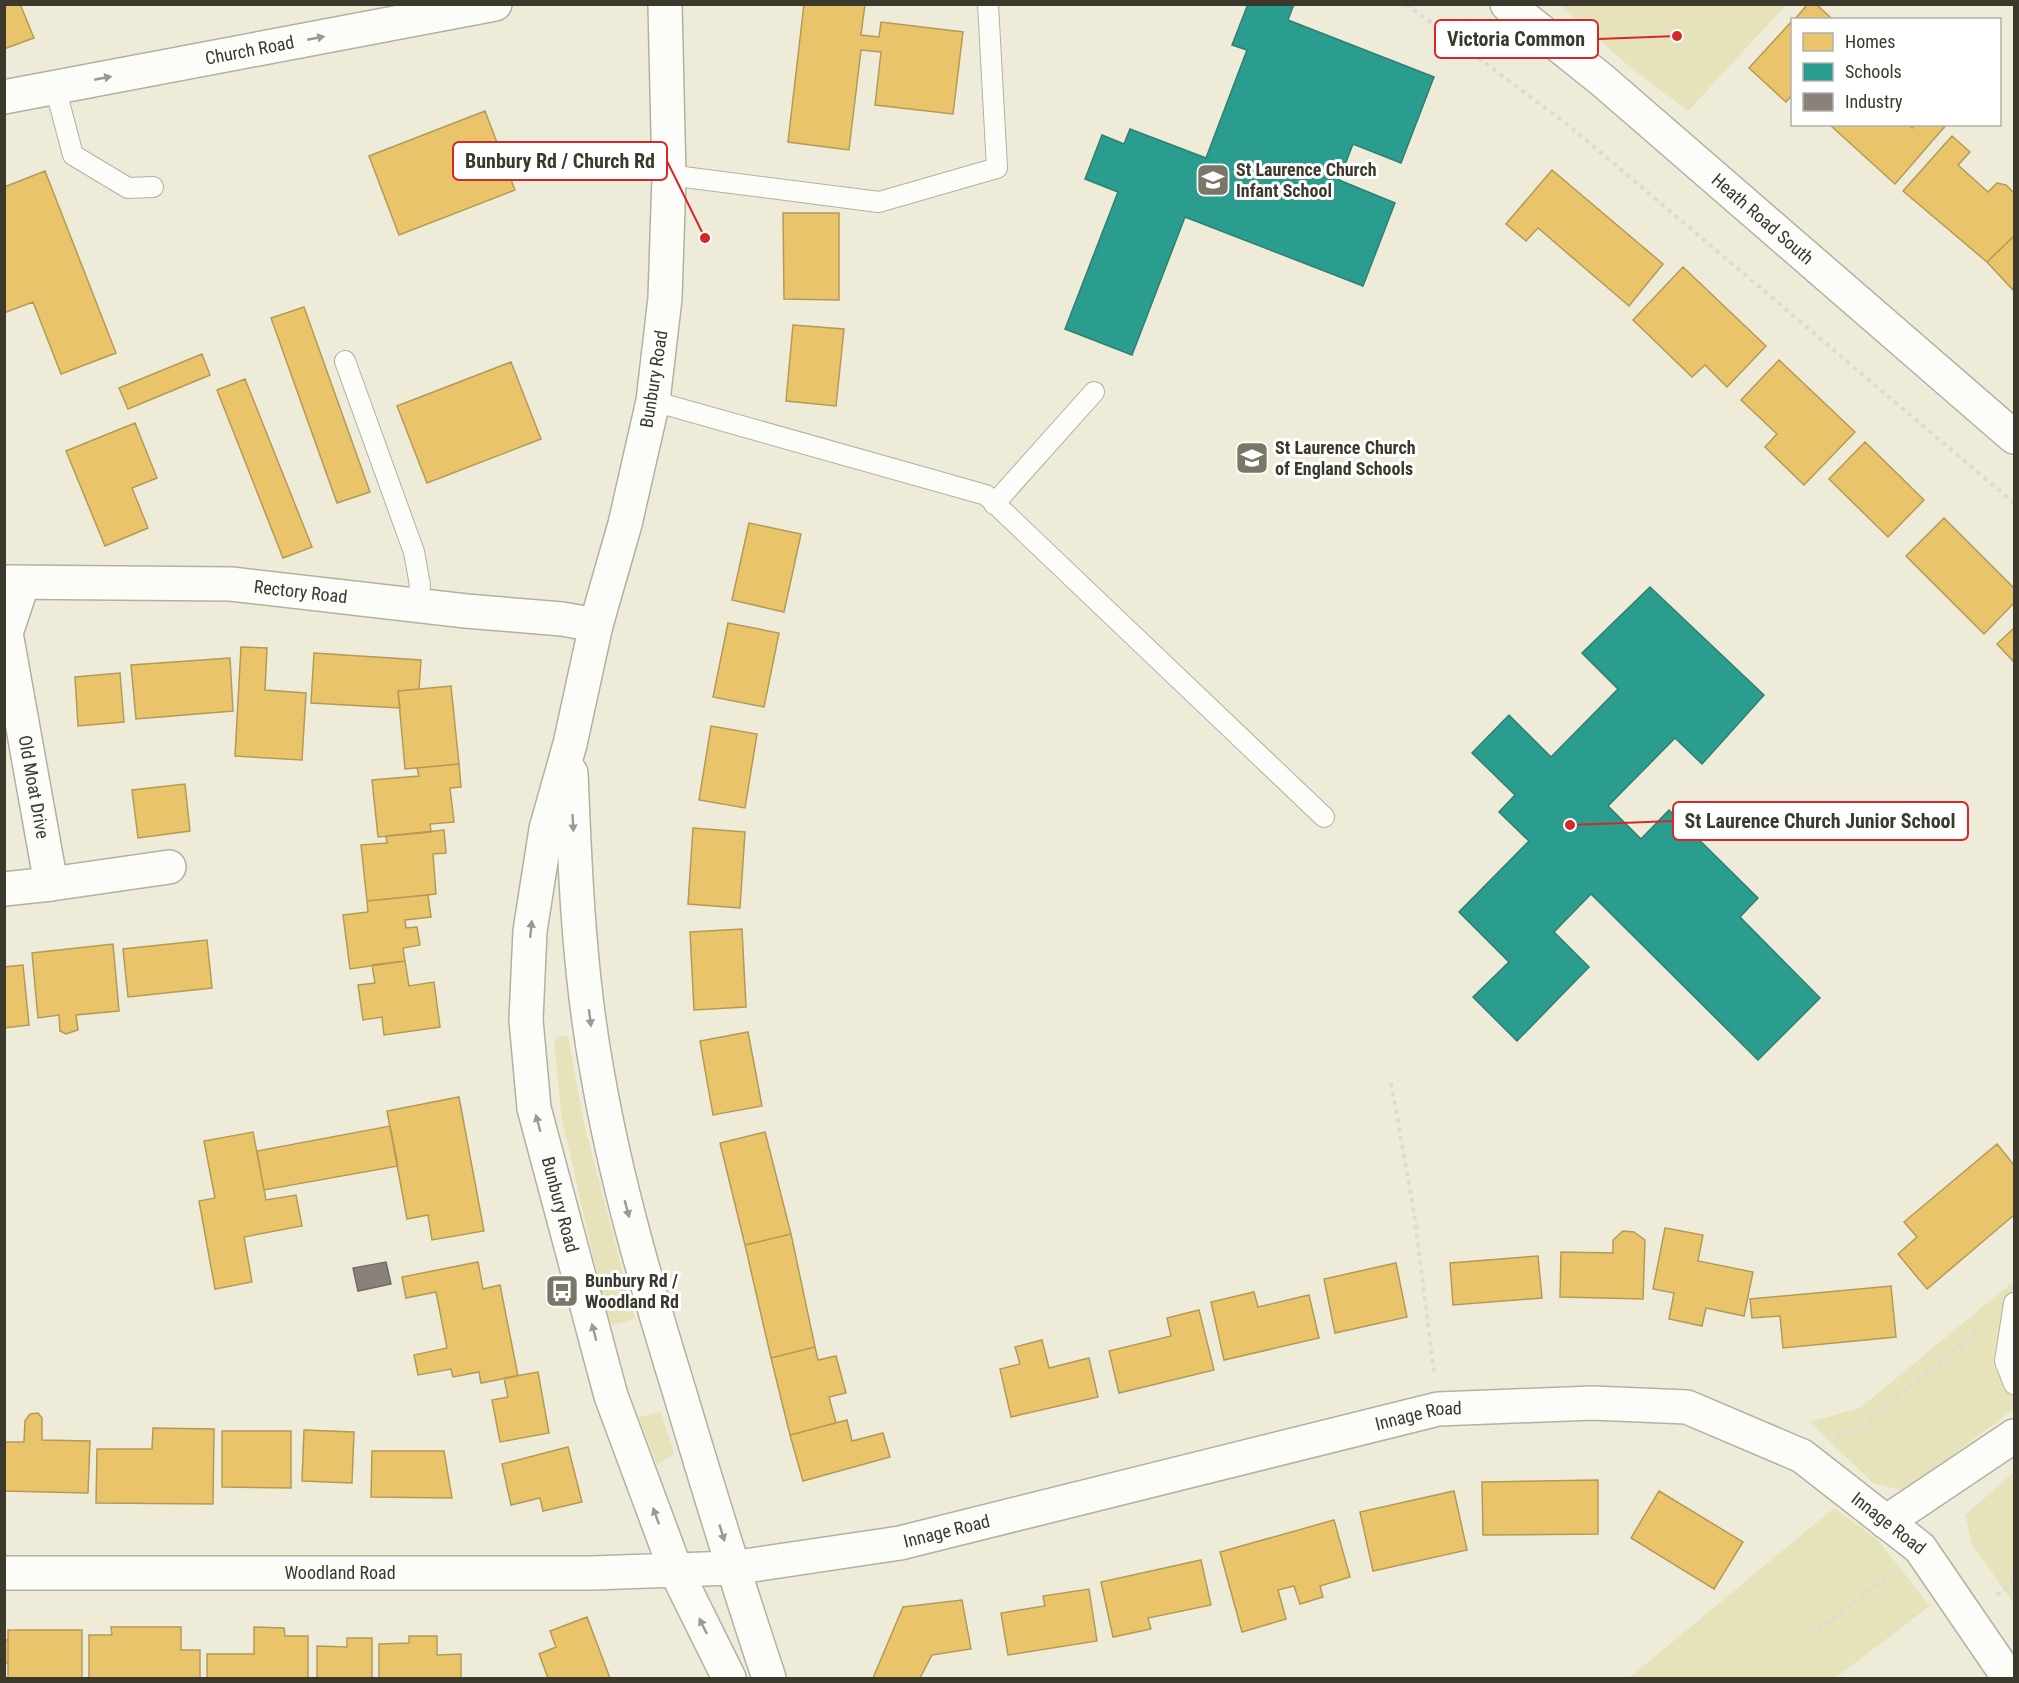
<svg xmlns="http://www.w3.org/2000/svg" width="2019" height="1683" viewBox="0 0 2019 1683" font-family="'Roboto Condensed',sans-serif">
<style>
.green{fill:#e6e2ba}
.homes{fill:#e9c46a;stroke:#b49a57;stroke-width:1.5}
.schools{fill:#2a9d8f;stroke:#2f7f71;stroke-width:1.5}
.industry{fill:#8a817c;stroke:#726b64;stroke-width:1.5}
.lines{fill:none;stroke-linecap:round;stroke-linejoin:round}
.lane-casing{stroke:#b2b1a1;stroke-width:22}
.street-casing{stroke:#b2b1a1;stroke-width:36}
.secondary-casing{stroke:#b2b1a1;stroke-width:36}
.path{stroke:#dcdcd6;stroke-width:4;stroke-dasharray:4.5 4.5;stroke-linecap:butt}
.lane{stroke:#fcfcf9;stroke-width:20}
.street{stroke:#fcfcf9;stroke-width:33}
.secondary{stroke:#fcfcf9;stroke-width:33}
.oneway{fill:#9b9a92}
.labels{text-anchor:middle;stroke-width:6;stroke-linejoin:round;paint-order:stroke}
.street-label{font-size:18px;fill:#3a392b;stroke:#fff}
.poi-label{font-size:18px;font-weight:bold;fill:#3a392b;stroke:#fff;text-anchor:start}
.leader{fill:none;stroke:#d62828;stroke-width:2}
.callout-dot{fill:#d62828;stroke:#fff;stroke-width:2}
.callout{fill:#fff;stroke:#d62828;stroke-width:2}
.callout-label{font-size:20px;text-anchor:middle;font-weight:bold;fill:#3a392b}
</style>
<rect width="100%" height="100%" fill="#eeecd9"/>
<!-- green -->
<path class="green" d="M1560,5H1786L1688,111L1631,68Z
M558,1036H568L584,1123L635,1319L609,1326L561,1114L554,1041Z
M2014,1281V1409L1905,1491L1873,1483L1810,1422L1860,1408Z
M661,1412L674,1454L657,1465L639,1417Z
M2014,1472V1604L1972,1544L1965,1515Z
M1834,1508L1877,1539L1930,1606L1835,1678H1629Z"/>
<!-- homes -->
<path class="homes" d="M4,4H20L34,38L4,49Z
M804,4H865L861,35L879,37L881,22L963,32L953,114L875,105L881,52L861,50L849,150L788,142Z
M1808,4H1816L1830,17L1828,20H1794Z
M1792,21V95L1786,102L1749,68Z
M485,111L515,190L399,235L369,156Z
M1829,124H1908L1912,128L1915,124H1947L1895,184Z
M1952,136L1970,152L1958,165L1988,192L1997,183L2006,185L2014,193V236L1987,262L1903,191Z
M1552,170L1663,264L1629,306L1538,228L1526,241L1506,224Z
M45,171L116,353L61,374L33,302L4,313V187Z
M783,213H839V300L784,299Z
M2014,236V291L1987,262Z
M1683,267L1766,346L1727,387L1705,365L1692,377L1633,320Z
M304,307L370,492L337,503L271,318Z
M793,325L844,329L836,406L786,401Z
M202,354L210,375L128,409L119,388Z
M1779,360L1855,432L1804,485L1765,447L1777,434L1741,400Z
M511,362L541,439L427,483L397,406Z
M245,379L312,547L283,558L217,390Z
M135,423L157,478L132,488L148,528L105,546L66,451Z
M1865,442L1924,500L1888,537L1829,479Z
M1944,518L2014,588V603L1984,634L1906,556Z
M749,523L801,534L784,612L732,600Z
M728,623L779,633L764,707L713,697Z
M2014,628V662L1997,644Z
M241,647L267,648L265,690L306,693L302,760L235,756Z
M314,653L421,660L419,689L398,691L400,708L311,703Z
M230,658L233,711L136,719L131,665Z
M120,673L124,722L78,726L75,677Z
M451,686L459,764L405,769L398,691Z
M711,726L757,734L745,808L699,800Z
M459,764L461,787L450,788L454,822L430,824L431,832L378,837L372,780L419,776L417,768Z
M185,784L190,831L138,838L132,790Z
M693,828L745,832L740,908L688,904Z
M444,830L446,853L433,854L436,894L367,901L361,845L387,843L386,836Z
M428,895L431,917L405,920L406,928L417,927L420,945L403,948L405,961L350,969L343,915L368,912L367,901Z
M742,929L746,1007L694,1010L690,932Z
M207,940L212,988L128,997L123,949Z
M113,944L119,1011L76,1015L78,1030L66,1034L60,1031L59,1015L38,1018L32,953Z
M405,961L409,986L434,982L440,1027L384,1035L382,1017L363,1020L358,985L375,983L372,965Z
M23,965L29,1025L4,1028V967Z
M748,1032L762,1106L713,1115L700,1041Z
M459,1097L484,1231L432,1240L428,1215L407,1219L387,1111Z
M390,1126L398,1166L264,1190L257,1151Z
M253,1132L266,1200L296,1195L302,1226L244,1237L252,1282L215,1289L199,1201L215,1198L204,1141Z
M765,1132L791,1234L745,1245L720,1143Z
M1997,1144L2014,1165V1215L1927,1289L1898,1254L1917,1237L1904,1222Z
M1665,1228L1703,1235L1698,1261L1753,1272L1744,1316L1706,1308L1702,1326L1669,1319L1674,1293L1653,1289Z
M1623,1231L1634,1232L1645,1240L1643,1299L1560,1297L1561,1252L1613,1253V1240Z
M791,1234L815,1347L771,1358L745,1245Z
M1538,1256L1542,1298L1453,1305L1450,1263Z
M478,1262L483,1289L500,1285L518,1376L481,1383L479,1372L453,1377L451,1369L418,1375L414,1355L447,1348L436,1292L406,1298L402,1277Z
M1396,1263L1407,1317L1335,1333L1324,1279Z
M1891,1286L1896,1337L1783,1348L1780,1316L1752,1318L1750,1299Z
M1254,1292L1258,1307L1309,1295L1319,1338L1224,1360L1211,1302Z
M1199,1310L1214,1370L1119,1393L1109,1351L1171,1336L1167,1318Z
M1042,1340L1049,1368L1089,1358L1098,1397L1011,1417L1000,1369L1020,1364L1015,1347Z
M815,1347L818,1360L836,1356L846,1393L829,1397L836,1423L790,1435L771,1358Z
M538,1372L549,1433L500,1442L492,1400L508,1397L504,1378Z
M38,1413L42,1418V1440L90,1441L88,1493L4,1491V1442H24L25,1421L30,1414Z
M847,1420L852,1441L883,1433L890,1457L803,1481L790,1435Z
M153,1428L214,1429L213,1504L96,1503L97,1449H152Z
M304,1430L354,1432L352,1483L302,1481Z
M222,1431H291V1488L222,1487Z
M568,1447L582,1502L543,1511L540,1498L511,1505L502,1464Z
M372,1451H444L452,1498L371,1497Z
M1598,1480V1534L1483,1535L1482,1482Z
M1454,1491L1467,1550L1373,1571L1360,1512Z
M1659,1491L1743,1542L1714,1589L1631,1538Z
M1334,1520L1350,1577L1320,1586L1323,1597L1300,1604L1294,1586L1278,1590L1286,1619L1242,1632L1220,1552Z
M1201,1560L1211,1605L1148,1618L1151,1629L1113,1637L1101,1582Z
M1089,1589L1097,1641L1008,1655L1001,1613L1045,1606L1043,1596Z
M962,1600L971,1649L932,1655L920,1678H873L903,1607Z
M587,1617L610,1678H548L539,1654L556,1647L550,1631Z
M111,1627H181V1650H200V1678H89V1635H112Z
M254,1627L284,1628L285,1636H308V1678H207V1654H254Z
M8,1630H82V1678H8Z
M409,1636H437V1655L461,1654V1678H379V1644L409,1643Z
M347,1638H372V1678H317V1646L347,1647Z
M4,1640H8V1663H4Z"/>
<!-- schools -->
<path class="schools" d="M1248,4H1294L1288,20L1434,77L1401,163L1353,144L1339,180L1395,203L1363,286L1185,217L1132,355L1065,329L1118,192L1085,179L1102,135L1124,144L1130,129L1206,158L1247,50L1232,45Z
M1650,587L1764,695L1702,764L1675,738L1608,806L1641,839L1669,810L1758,898L1740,917L1820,998L1758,1060L1591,894L1554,932L1589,967L1517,1041L1473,997L1509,962L1459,912L1529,841L1499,812L1515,795L1472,753L1509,715L1551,757L1618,689L1582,653Z"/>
<!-- industry -->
<path class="industry" d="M386,1262L391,1284L358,1291L353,1268Z"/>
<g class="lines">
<defs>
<path id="lane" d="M55,87L73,155L128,188L153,187
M668,175L879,202L997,168L988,4
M345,361L414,552L420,585L418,605
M653,401L986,495L1324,817
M994,504L1094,392
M2014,1303L2005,1361L2014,1384"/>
<g id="street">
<path id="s1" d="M1507,4L1602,80L2014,437"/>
<path id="s2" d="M4,582L231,584L466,611L562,619L596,625"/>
<path id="s3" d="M22,585L6,633L51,884L169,867"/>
<path d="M4,889L51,884"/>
<path d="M1886,1522L2014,1436"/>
<path id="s4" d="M732,1568L900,1543L1438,1409L1592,1403L1687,1407L1802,1456L1920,1548L2009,1678"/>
</g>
<g id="secondary">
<path id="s5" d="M665,4L669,177L665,298L653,401L625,524L596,625L570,744L546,829L530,931L526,1020L534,1108L611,1396L676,1571L729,1678"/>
<path id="s6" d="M4,97L495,4"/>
<path d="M571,773C575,872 579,973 597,1071C616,1182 648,1290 681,1397C709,1491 738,1585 769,1678"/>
<path id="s7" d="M4,1573H593L732,1568"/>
</g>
</defs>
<!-- lane casing -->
<use href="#lane" class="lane-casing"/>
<!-- street casing -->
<use href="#street" class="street-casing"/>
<!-- secondary casing -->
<use href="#secondary" class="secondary-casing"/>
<!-- path -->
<path class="path" d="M1406,4L1572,128L2014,503
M1391,1083L1414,1212L1434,1373
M1837,1438L1860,1427L1977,1333
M1997,1595L2014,1581
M1818,1630L1892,1572"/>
<!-- lane -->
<use href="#lane" class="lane"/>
<!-- street -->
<use href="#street" class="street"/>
<!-- secondary -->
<use href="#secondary" class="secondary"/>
</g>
<!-- one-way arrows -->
<defs><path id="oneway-solid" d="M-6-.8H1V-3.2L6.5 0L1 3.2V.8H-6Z" transform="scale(1.5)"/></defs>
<g class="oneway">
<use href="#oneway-solid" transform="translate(316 38) rotate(-11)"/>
<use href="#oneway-solid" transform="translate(103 78) rotate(-11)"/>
<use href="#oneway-solid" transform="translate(573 823) rotate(87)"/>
<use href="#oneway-solid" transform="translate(531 929) rotate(-84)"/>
<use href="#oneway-solid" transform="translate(590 1018) rotate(83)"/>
<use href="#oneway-solid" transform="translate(538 1123) rotate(-105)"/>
<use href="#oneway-solid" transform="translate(627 1209) rotate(75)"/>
<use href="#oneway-solid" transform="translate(594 1332) rotate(-105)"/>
<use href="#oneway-solid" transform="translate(656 1516) rotate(-110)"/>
<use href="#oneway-solid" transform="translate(722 1533) rotate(73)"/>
<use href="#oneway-solid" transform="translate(703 1626) rotate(-116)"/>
</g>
<!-- icons -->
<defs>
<symbol id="school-square" viewBox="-11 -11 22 22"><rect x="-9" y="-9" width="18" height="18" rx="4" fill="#797868" stroke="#fff"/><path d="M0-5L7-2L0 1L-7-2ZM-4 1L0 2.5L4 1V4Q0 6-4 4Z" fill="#fff"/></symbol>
<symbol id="bus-square" viewBox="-11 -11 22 22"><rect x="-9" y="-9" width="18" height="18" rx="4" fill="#797868" stroke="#fff"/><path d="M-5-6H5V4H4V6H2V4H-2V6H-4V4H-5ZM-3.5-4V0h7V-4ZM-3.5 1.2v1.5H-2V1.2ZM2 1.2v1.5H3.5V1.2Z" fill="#fff"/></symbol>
</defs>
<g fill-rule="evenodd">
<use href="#school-square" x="1194" y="161" width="38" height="38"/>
<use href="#school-square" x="1233" y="439" width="38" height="38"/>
<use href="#bus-square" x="543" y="1272" width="38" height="38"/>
</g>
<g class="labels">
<!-- street labels -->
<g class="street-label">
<text dy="6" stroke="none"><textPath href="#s6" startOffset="250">Church Road</textPath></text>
<text dy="6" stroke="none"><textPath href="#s1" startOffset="334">Heath Road South</textPath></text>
<text transform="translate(654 379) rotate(-81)" y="6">Bunbury Road</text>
<text dy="6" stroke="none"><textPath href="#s2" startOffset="297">Rectory Road</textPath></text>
<text dy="6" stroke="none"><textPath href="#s3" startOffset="207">Old Moat Drive</textPath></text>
<text dy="6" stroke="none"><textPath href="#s5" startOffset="1220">Bunbury Road</textPath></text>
<text dy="6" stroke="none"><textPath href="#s4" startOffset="704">Innage Road</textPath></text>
<text dy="6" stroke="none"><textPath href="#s4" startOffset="1208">Innage Road</textPath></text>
<text dy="6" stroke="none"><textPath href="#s4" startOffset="218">Innage Road</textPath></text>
<text dy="6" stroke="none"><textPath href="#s7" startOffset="336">Woodland Road</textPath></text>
</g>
<!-- poi labels -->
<g class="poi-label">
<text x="1236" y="176">St Laurence Church<tspan x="1236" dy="21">Infant School</tspan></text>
<text x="1275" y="454">St Laurence Church<tspan x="1275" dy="21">of England Schools</tspan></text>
<text x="585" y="1287">Bunbury Rd /<tspan x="585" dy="21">Woodland Rd</tspan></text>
</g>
</g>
<!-- callouts -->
<path class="leader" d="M1677 36L1598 39M705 238L667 161M1570 825L1673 821"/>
<g class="callout-dot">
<circle cx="1677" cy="36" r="6"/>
<circle cx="705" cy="238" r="6"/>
<circle cx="1570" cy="825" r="6"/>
</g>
<g class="callout">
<rect x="1435" y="20" width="163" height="38" rx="6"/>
<rect x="453" y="142" width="214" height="38" rx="6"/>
<rect x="1673" y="802" width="295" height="38" rx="6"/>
</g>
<g class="callout-label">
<text x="1516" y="46">Victoria Common</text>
<text x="560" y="168">Bunbury Rd / Church Rd</text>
<text x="1820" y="828">St Laurence Church Junior School</text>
</g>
<!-- border -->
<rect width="2019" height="1683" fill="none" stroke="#3a392b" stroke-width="12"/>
<!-- legend -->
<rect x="1791" y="18" width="210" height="108" fill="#ffffff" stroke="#b0b0aa" stroke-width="1.5"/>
<rect x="1803" y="33" width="30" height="18" fill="#e9c46a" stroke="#b0b0aa" stroke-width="1.5"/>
<text x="1845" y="48" font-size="18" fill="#3a392b">Homes</text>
<rect x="1803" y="63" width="30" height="18" fill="#2a9d8f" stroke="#b0b0aa" stroke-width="1.5"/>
<text x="1845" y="78" font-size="18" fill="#3a392b">Schools</text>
<rect x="1803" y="93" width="30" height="18" fill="#8a817c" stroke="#b0b0aa" stroke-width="1.5"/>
<text x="1845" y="108" font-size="18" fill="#3a392b">Industry</text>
</svg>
